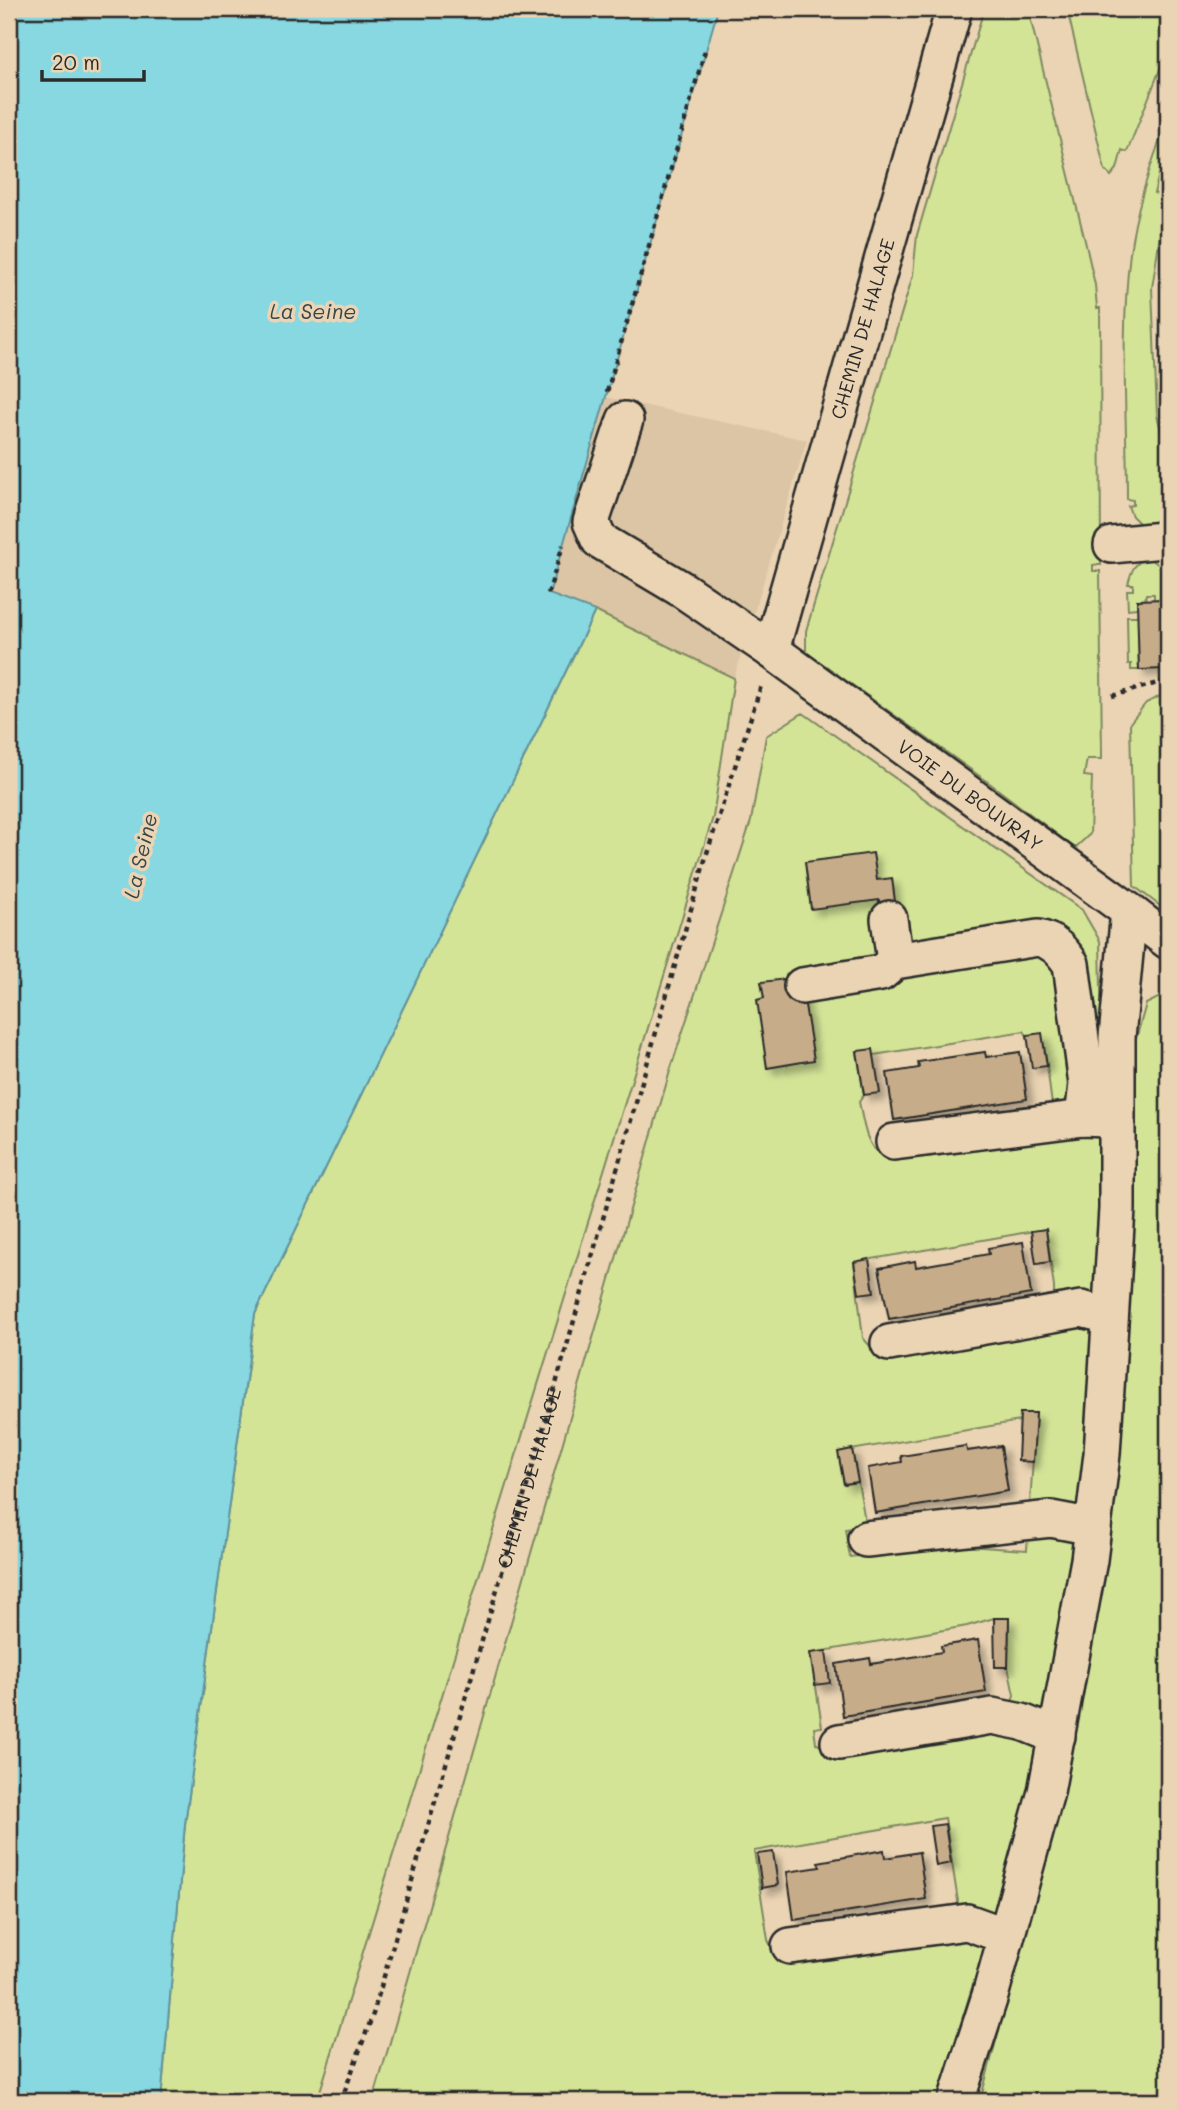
<svg xmlns="http://www.w3.org/2000/svg" width="1177" height="2110" viewBox="0 0 1177 2110" font-family="Mali,sans-serif">
<style>
.built{fill:#dcc5a4}
.green{fill:#d3e497;stroke:#7f8861;stroke-width:2;fill-rule:evenodd}
.water{fill:#88d8e2;stroke:#639399;stroke-width:2}
.building{fill:#c7ac89;stroke:#2b2b2b;stroke-width:2;filter:url(#shadow)}
.lines{fill:none;stroke-linecap:round;stroke-linejoin:round}
.minor-casing{stroke:#2b2b2b;stroke-width:40}
.path{stroke:#2b2b2b;stroke-width:4.5;stroke-dasharray:5 5;stroke-linecap:butt}
.minor{stroke:#ead4b3;stroke-width:35}
.labels{text-anchor:middle;stroke-width:7;stroke-linejoin:round;paint-order:stroke}
.street-label{font-size:19px;fill:#2b2b2b;stroke:#ead4b3}
.water-label{font-size:21px;font-style:italic;fill:#394546;stroke:#ead4b3}
</style>
<defs>
<filter id="shadow"><feDropShadow dx="6" dy="6" stdDeviation="3.5" flood-color="#0004"/></filter>
</defs>
<rect width="100%" height="100%" fill="#ead4b3"/>
<filter id="ink" filterUnits="userSpaceOnUse"><feTurbulence type="fractalNoise" baseFrequency=".0143" numOctaves="2"/><feDisplacementMap in="SourceGraphic" scale="14" xChannelSelector="R" yChannelSelector="G"/><feConvolveMatrix kernelMatrix="1 2 1 2 8 2 1 2 1" color-interpolation-filters="sRGB"/></filter>
<g filter="url(#ink)">
<!-- built -->
<path class="built" d="M605,397L807,440L734,678L595,611L548,594Z"/>
<!-- green -->
<path class="green" d="M984,9H1028L1086,245L1095,285L1097,308H1100L1101,565H1093V571H1100L1102,759H1087L1084,776L1092,777L1090,834L1075,848L988,782L806,652V631L913,275L917,235Z
M1067,9H1168V49L1127,152L1122,150L1117,169L1111,176L1105,170L1103,162Z
M1168,119V168L1161,167L1154,193L1166,196L1152,288L1157,415L1168,456V516L1154,526H1142L1132,516L1128,506L1133,505V500L1127,499C1127,418 1120,334 1130,253C1136,207 1151,162 1168,119Z
M1148,559C1168,564 1164,583 1165,599L1154,600V594H1146L1145,600L1137,608L1128,609L1127,590H1133V584H1128C1131,572 1134,561 1148,559Z
M595,611L734,678L713,817L317,2101H161L185,1824L255,1314Z
M1127,616H1138L1139,670H1131V664H1128Z
M1168,692V912L1134,886L1130,723L1146,703Z
M803,713L1082,910L1100,941L1102,1038L1100,1171L1092,1365L1079,1505L1046,1705L1022,1825L937,2101H373L670,1071L751,821L766,736ZM1024,1031L1047,1066L1056,1136C1026,1141 902,1167 881,1155C865,1146 863,1119 859,1102L864,1095L857,1052L874,1055ZM1046,1229L1054,1287L1055,1330L1000,1342L883,1361L863,1338L854,1262ZM1020,1413H1036L1027,1550L951,1545L850,1557L845,1529L866,1526L858,1482L844,1484L839,1452L1020,1421ZM994,1618H1009L1008,1667L1014,1695L1004,1732L989,1730L838,1758L816,1743L814,1728L822,1727L811,1653L967,1626ZM945,1818L958,1901L954,1939L782,1957L773,1951L768,1940L754,1851Z
M1168,993V2101H980L1016,1966L1117,1457L1127,1347L1136,1039L1146,1004Z"/>
<!-- water -->
<path class="water" d="M9,9H718L549,594L595,611L255,1314L185,1824L161,2101H9Z"/>
<!-- building -->
<path class="building" d="M1164,599V669L1139,670L1137,600Z
M873,853L877,880L892,878L896,909L881,911L879,900L811,909L805,862Z
M794,978L803,993L814,1060L767,1068L757,1000L764,998L761,982Z
M1042,1033L1047,1066L1032,1068L1027,1035Z
M873,1049L880,1093L864,1095L857,1051Z
M985,1052L986,1057L1020,1052L1027,1099L894,1120L887,1073L919,1068L918,1062Z
M1046,1229L1050,1262L1036,1264L1031,1231Z
M1023,1242L1031,1294L889,1319L879,1268L915,1261L916,1267L989,1254L988,1248Z
M869,1259L874,1292L859,1294L854,1262Z
M1020,1413H1036L1033,1462L1018,1461Z
M966,1446L967,1451L1001,1446L1008,1491L875,1513L868,1468L902,1462L901,1456Z
M852,1449L858,1482L844,1484L838,1452Z
M994,1618H1009L1008,1667H995Z
M978,1640L986,1692L843,1716L836,1664L870,1658L871,1664L942,1652L941,1646Z
M826,1651L830,1683L815,1685L810,1653Z
M945,1824L951,1863L936,1866L930,1826Z
M884,1850L885,1858L919,1852L926,1899L794,1920L787,1872L820,1867L818,1862Z
M773,1852L778,1885L762,1888L757,1854Z"/>
<g class="lines">
<defs>
<g id="minor">
<path id="s2" d="M625,420L591,522L599,540L683,590L771,650L1129,911L1168,941"/>
<path d="M1112,545L1162,540L1168,535"/>
<path id="s3" d="M771,650L954,9"/>
<path d="M889,919L895,961"/>
<path d="M802,986L881,973L895,961L1038,938C1054,941 1062,951 1071,964L1087,1084L1083,1118"/>
<path d="M894,1142L1083,1118L1106,1119"/>
<path d="M889,1343L1081,1309L1110,1316"/>
<path d="M866,1539L1051,1519L1093,1527"/>
<path d="M839,1742L992,1716L1022,1722L1057,1736"/>
<path d="M790,1946L967,1922L1006,1936"/>
<path d="M956,2101L990,1996L1046,1792L1089,1560L1102,1454L1117,1209V1037L1129,911"/>
</g>
</defs>
<!-- minor casing -->
<use href="#minor" class="minor-casing"/>
<!-- path -->
<g class="path">
<path d="M607,392L706,47"/>
<path d="M548,594L563,545"/>
<path d="M1112,696L1168,680"/>
<path id="s1" d="M341,2101L373,2014L517,1521L707,853L761,686"/>
</g>
<!-- minor -->
<use href="#minor" class="minor"/>
</g>
</g>
<g class="labels">
<!-- street labels -->
<g class="street-label">
<text dy="7" stroke="none"><textPath href="#s3" startOffset="334">CHEMIN DE HALAGE</textPath></text>
<text dy="7" stroke="none"><textPath href="#s2" startOffset="578">VOIE DU BOUVRAY</textPath></text>
<text dy="7" stroke="none"><textPath href="#s1" startOffset="651">CHEMIN DE HALAGE</textPath></text>
</g>
<!-- water labels -->
<g class="water-label">
<text x="313" y="319">La Seine</text>
<text transform="translate(141 856) rotate(-77)" y="7">La Seine</text>
</g>
</g>
<!-- margin -->
<rect width="1177" height="2110" fill="none" stroke="#ead4b3" stroke-width="35"/>
<rect x="18" y="18" width="1142" height="2075" fill="none" stroke="#2b2b2b" stroke-width="2.5" filter="url(#ink)"/>
<!-- scale -->
<path d="M42 70v10h102v-10" fill="none" stroke="#2b2b2b" stroke-width="3.5"/>
<text x="52" y="70" font-size="21" fill="#2b2b2b" stroke="#ead4b3" stroke-width="5" paint-order="stroke">20 m</text>
</svg>
